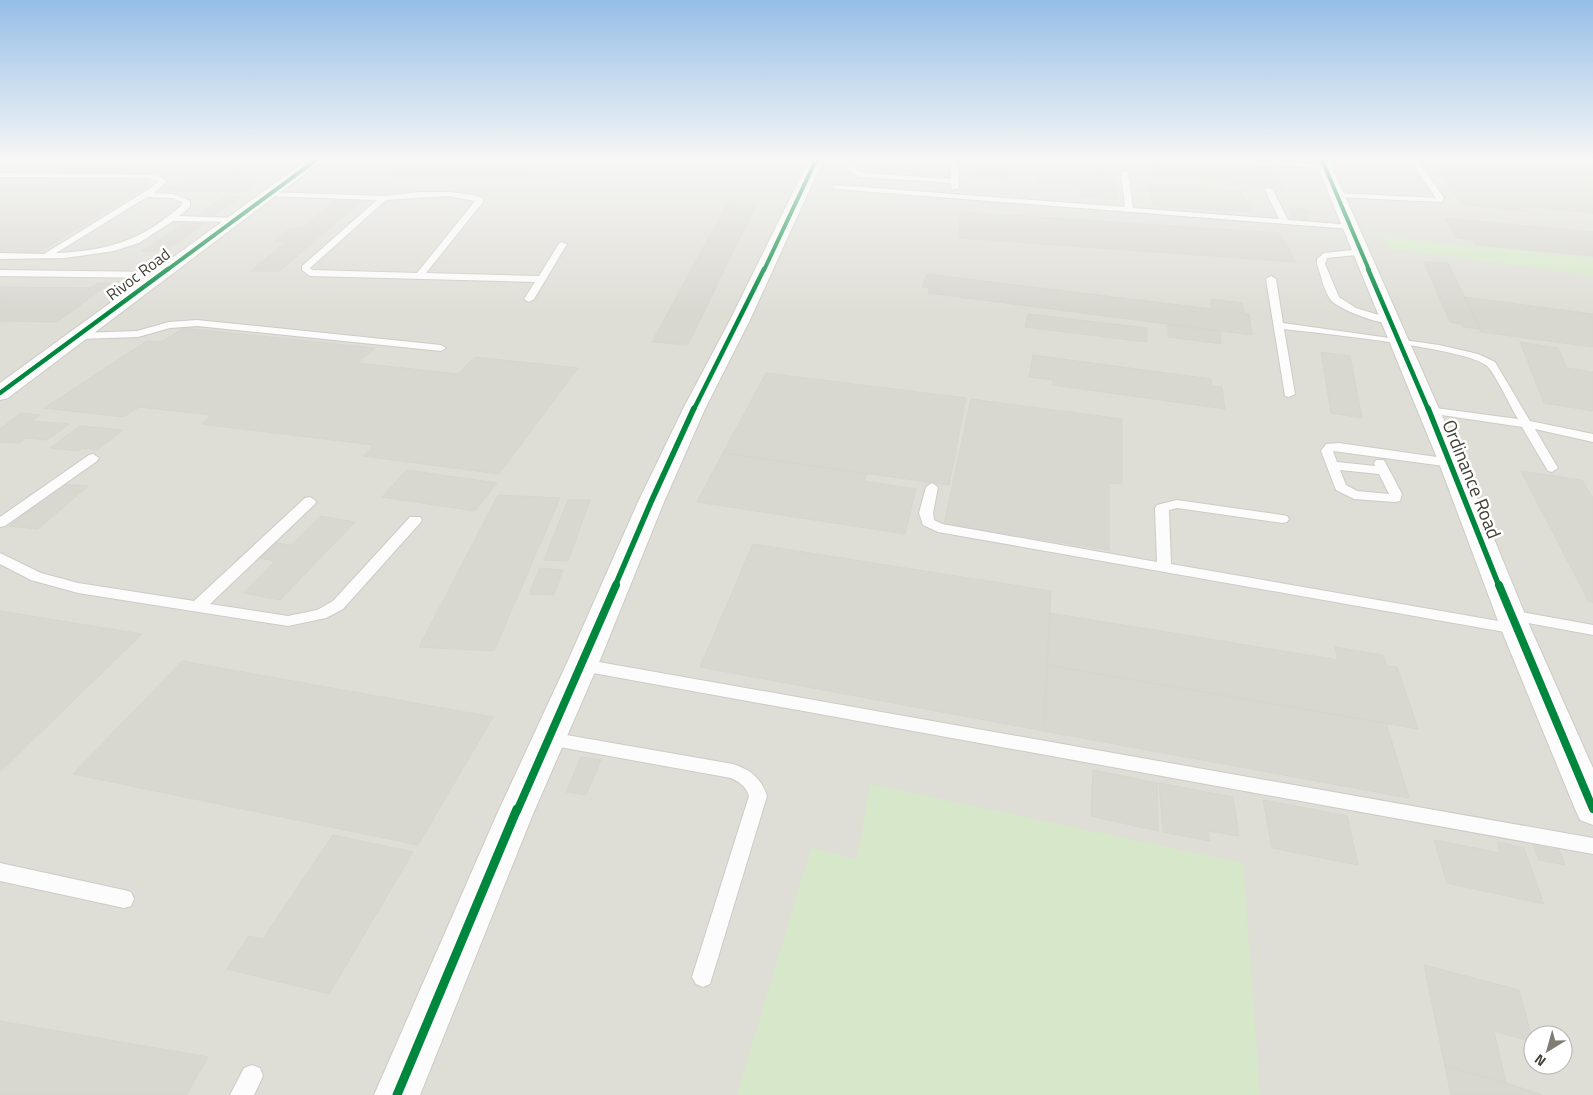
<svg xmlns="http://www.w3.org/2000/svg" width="1593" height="1095" viewBox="0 0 1593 1095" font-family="'Titillium Web',sans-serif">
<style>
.industrial{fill:#deddd6;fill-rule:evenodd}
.green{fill:#d6e8c9}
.building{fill:#d8d7d0;stroke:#d6d5ce}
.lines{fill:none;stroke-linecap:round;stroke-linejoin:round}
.service-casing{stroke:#cccbc5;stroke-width:2}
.minor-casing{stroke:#cccbc5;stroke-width:2}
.tertiary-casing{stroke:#cccbc5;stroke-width:2}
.service{fill:#fcfcfc;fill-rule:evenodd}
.minor{fill:#fcfcfc;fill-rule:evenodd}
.tertiary{fill:#fcfcfc;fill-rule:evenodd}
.cycleway-far4-casing{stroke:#fff;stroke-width:5.5}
.cycleway-far3-casing{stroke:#fff;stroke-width:7}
.cycleway-far2-casing{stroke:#fff;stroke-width:9}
.cycleway-far1-casing{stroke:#fff;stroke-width:11}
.cycleway-casing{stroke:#fff;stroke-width:12}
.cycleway-far4{stroke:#00873e;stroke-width:4}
.cycleway-far3{stroke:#00873e;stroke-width:4.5}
.cycleway-far2{stroke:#00873e;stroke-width:5.5}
.cycleway-far1{stroke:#00873e;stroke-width:8}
.cycleway{stroke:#00873e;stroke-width:9}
.labels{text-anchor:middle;stroke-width:5;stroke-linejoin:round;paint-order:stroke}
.far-street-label{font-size:16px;fill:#434035;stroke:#fff}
.street-label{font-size:19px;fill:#434035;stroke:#fff}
</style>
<rect width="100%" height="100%" fill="#eeeee8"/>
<!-- industrial -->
<path class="industrial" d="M0,160H1593V1095H0ZM1533,1035H1563V1065H1533Z"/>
<!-- green -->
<path class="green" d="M1382,236L1486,249L1485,247L1593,258V276L1391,249Z
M870,784L1243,863L1260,1095H737L811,848L857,859Z"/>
<!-- building -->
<path class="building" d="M30,160H179L161,172L9,171Z
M864,160H920L939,161L938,173L862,169Z
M969,160H1010L1009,181L973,179L976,160Z
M1430,160H1593V213L1523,206L1527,211L1463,205Z
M1167,162L1200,163L1201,167L1242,169L1240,166L1271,168L1283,188L1248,186L1246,182L1189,180L1188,179L1152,177L1148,164L1168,165Z
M224,163H256L244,173L211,172Z
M1074,165L1103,167L1104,173L1074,171Z
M397,169L560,172L555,179L389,176Z
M1035,174L1114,179L1118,199L1082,197L1081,185L1035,182Z
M186,178L263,179L246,192L166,190Z
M0,180L151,183L36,254L0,253Z
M1147,186L1240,191L1252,212L1154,206Z
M225,196L241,197L214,215H198Z
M335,201H361L280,271H251L287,241H275L291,228H302Z
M727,204L755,206L688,345L652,342Z
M1289,209L1309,210L1311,214H1306L1309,220L1294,219Z
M961,212L1280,233L1296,262L958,238Z
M1444,218L1593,232V256L1476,245L1473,240L1457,238Z
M185,223H205L169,248L163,247L156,252L142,251Z
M1424,262L1448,263L1480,329L1463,327L1461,324L1450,322Z
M927,274L1212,309L1211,299L1242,303L1244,313L1249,314L1252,335L928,293L930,288L922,287Z
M98,283H110L57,322L0,321V287L91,288Z
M1465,297L1593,314V347L1481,332Z
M1028,314L1147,328V342L1025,327Z
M1168,324L1220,331L1221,344L1168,337Z
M183,328L375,348L357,363L458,374L475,357L578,368L499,474L364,456L374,445L201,424L212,415L139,407L123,417L44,408L147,341L162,342Z
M1520,342L1558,348L1567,368L1593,372V411L1544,403Z
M1321,352L1350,356L1362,418L1331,413Z
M1033,355L1211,379L1212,386L1222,387L1225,409L1053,385V380L1029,377Z
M766,373L966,398L949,485L723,453Z
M971,399L1122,419V484L1109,483V550L944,524Z
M21,413L40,415L31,421L69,424L47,440L26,438L19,443L0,442V429Z
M80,426L123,430L97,450L82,448L79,451L50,448Z
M723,453L867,474L864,481L916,489L905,534L697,502Z
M407,470L497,483L475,511L382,497Z
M1521,471L1582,480L1593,498V603L1589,602Z
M61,484L88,486L38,529L9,526Z
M498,495L560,498L494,651L419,647Z
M568,500H590L568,561L544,560Z
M320,516L355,522L280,600L243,593L275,561L259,558L275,543L291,545Z
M753,544L1051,591L1044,731L700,667Z
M540,568L563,570L554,595L529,594Z
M0,611L142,634L0,772Z
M1050,613L1338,660L1335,647L1383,655L1387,666L1397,667L1418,729L1047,665Z
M182,661L493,717L418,845L73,774Z
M1047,665L1386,723L1409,798L1044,731Z
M581,757L601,760L586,795L566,792Z
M1093,770L1157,783L1158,831L1091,816Z
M1159,783L1233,797L1239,836L1208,831L1210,841L1163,832Z
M1263,800L1347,816L1358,865L1272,848Z
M333,835L413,852L329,994L227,969L249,936L263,939Z
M1434,840L1501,853L1497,842L1524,848L1544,904L1447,883Z
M1533,845L1559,850L1565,865L1539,860Z
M1424,965L1519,990L1533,1042L1494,1031L1506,1083L1445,1066Z
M0,1021L208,1057L186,1095H0Z
M1445,1066L1506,1083L1543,1095H1451Z"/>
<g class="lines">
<defs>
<path id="service" d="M850,160H856L855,169L864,173L951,179V161L958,160L959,188L952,190L951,183L860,177L847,170Z
M1200,160L1325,164L1329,166L1325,168L1204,162Z
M1410,160H1417L1444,198L1441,202L1337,197L1333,195L1337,193L1436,198Z
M1121,171L1128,173L1133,208L1279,219L1265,190L1269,188L1273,190L1288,220L1352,225L1356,227L1352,229L1285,224L835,189L831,187L835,185L1125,207Z
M0,173L157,175L167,181L154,193L173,194L190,201V207L179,216L235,218L239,220L235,222L173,221L139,243L114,251L65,258L0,259V253L44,254L151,188L158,181L148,178L0,177ZM147,197L172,198L182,202L183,204C143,240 109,251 56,253Z
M267,192L384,196L419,192H448L473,195L483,198V202L426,273L539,276L560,242L567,244L534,299L529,302L524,299L535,282L310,276L302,270V266L377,200L270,196L266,194ZM448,196L475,201L417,273L312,270L310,268L386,200Z
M1363,249L1367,252L1366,254L1327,258L1325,264L1339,297L1356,308L1392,319V323C1381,325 1339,310 1331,300C1324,292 1321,275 1317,264V259L1324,253Z
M0,270L160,272L165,275L160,278L0,276Z
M1271,276L1276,279L1283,323L1439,345L1478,354L1495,362L1530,421L1593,434V442L1535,429L1558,468L1552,472L1548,471L1522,427L1428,413L1422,410L1428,407L1518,419C1511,408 1495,373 1487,366C1468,348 1317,333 1284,329L1295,394L1289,397L1285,396L1266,279Z
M197,320L441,345L446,348L441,351L197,326L170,328L138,337L79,339L74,336L79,333L137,331L169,322Z
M1339,443L1451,459L1457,463L1451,467L1333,451L1337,462L1375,466L1374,463L1376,460H1384L1402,494L1400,501L1395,502L1354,499L1336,490L1321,451L1326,444ZM1340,470L1379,474L1389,494L1357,491L1346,485Z
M93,454L99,458L97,461L5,526L0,527V517L89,455Z
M932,483L938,487L933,513L934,520L942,524L1157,562L1155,508L1157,505L1177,500L1282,515L1287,516L1289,519L1287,522L1282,523L1177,508L1169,510L1171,564L1516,624L1521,625L1524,629L1521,633L1516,634L938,532L923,525L919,513L926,487Z
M310,497L316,501L315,504L210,604L288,616L317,610L333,601L410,517H420L422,520L420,523L343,609L326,618L288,626L78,593L31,580L0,564V553L41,573L78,583L194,601L305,498Z
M1511,610L1593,625V635L1506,619L1504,615L1506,611Z
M582,659L1593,838V854L582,671L576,669L574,665L576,661Z
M549,732L733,764C751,770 761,778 767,796L710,984L703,987L696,984L692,977L749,796C746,786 739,782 731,778L543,744L540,739L543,734Z
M0,863L124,890L131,892L134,899L131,906L124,908L0,881Z
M252,1065L260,1068L263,1076L254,1095H230L244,1068Z"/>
<path id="minor" d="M307,160H323L8,398L0,400V383Z
M809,160H823L750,320L705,409L664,502L598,665L533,814L420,1095H374L497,814L566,665L638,502L683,409L730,320Z"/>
<path id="tertiary" d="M1315,160H1329L1463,463L1531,629L1593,768V825L1580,820L1575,809L1501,629L1439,463Z"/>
</defs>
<!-- service casing -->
<use href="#service" class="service-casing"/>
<!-- minor casing -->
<use href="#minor" class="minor-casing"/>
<!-- tertiary casing -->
<use href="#tertiary" class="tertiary-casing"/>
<!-- service -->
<use href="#service" class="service"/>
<!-- minor -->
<use href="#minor" class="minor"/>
<!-- tertiary -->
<use href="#tertiary" class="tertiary"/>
<defs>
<path id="cycleway-far4" d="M1322,160L1369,270
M167,270L316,160
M764,270L816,160"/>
<path id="cycleway-far3" d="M1368,269L1428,409
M0,393L168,269
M694,409L764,269"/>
<path id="cycleway-far2" d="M1428,408L1499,586
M615,586L651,502L694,408"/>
<path id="cycleway-far1" d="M1499,585L1593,809
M517,811L616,585"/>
<path id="cycleway" d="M397,1095L517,809"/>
</defs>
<!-- cycleway-far4 casing -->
<use href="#cycleway-far4" class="cycleway-far4-casing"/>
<!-- cycleway-far3 casing -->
<use href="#cycleway-far3" class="cycleway-far3-casing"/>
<!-- cycleway-far2 casing -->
<use href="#cycleway-far2" class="cycleway-far2-casing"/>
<!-- cycleway-far1 casing -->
<use href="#cycleway-far1" class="cycleway-far1-casing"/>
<!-- cycleway casing -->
<use href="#cycleway" class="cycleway-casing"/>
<!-- cycleway-far4 -->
<use href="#cycleway-far4" class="cycleway-far4"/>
<!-- cycleway-far3 -->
<use href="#cycleway-far3" class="cycleway-far3"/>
<!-- cycleway-far2 -->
<use href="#cycleway-far2" class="cycleway-far2"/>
<!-- cycleway-far1 -->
<use href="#cycleway-far1" class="cycleway-far1"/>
<!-- cycleway -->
<use href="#cycleway" class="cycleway"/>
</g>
<!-- sky -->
<linearGradient id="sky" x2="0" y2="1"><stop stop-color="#96bee8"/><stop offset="0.51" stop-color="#f7f7f5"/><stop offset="1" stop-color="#f7f7f5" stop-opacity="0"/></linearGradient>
<rect width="1593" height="313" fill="url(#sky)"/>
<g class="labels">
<!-- far-street labels -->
<g class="far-street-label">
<text transform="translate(138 274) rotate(-37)" y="6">Rivoc Road</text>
</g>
<!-- street labels -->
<g class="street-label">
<text transform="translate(1472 479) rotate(68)" y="7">Ordinance Road</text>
</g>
</g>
<!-- north arrow -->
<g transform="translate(1548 1050) rotate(217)"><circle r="24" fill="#ffffff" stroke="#b4b3ae"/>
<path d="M0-4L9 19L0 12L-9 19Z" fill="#7f7d74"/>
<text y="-8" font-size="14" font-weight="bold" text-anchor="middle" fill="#434035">N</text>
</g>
</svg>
